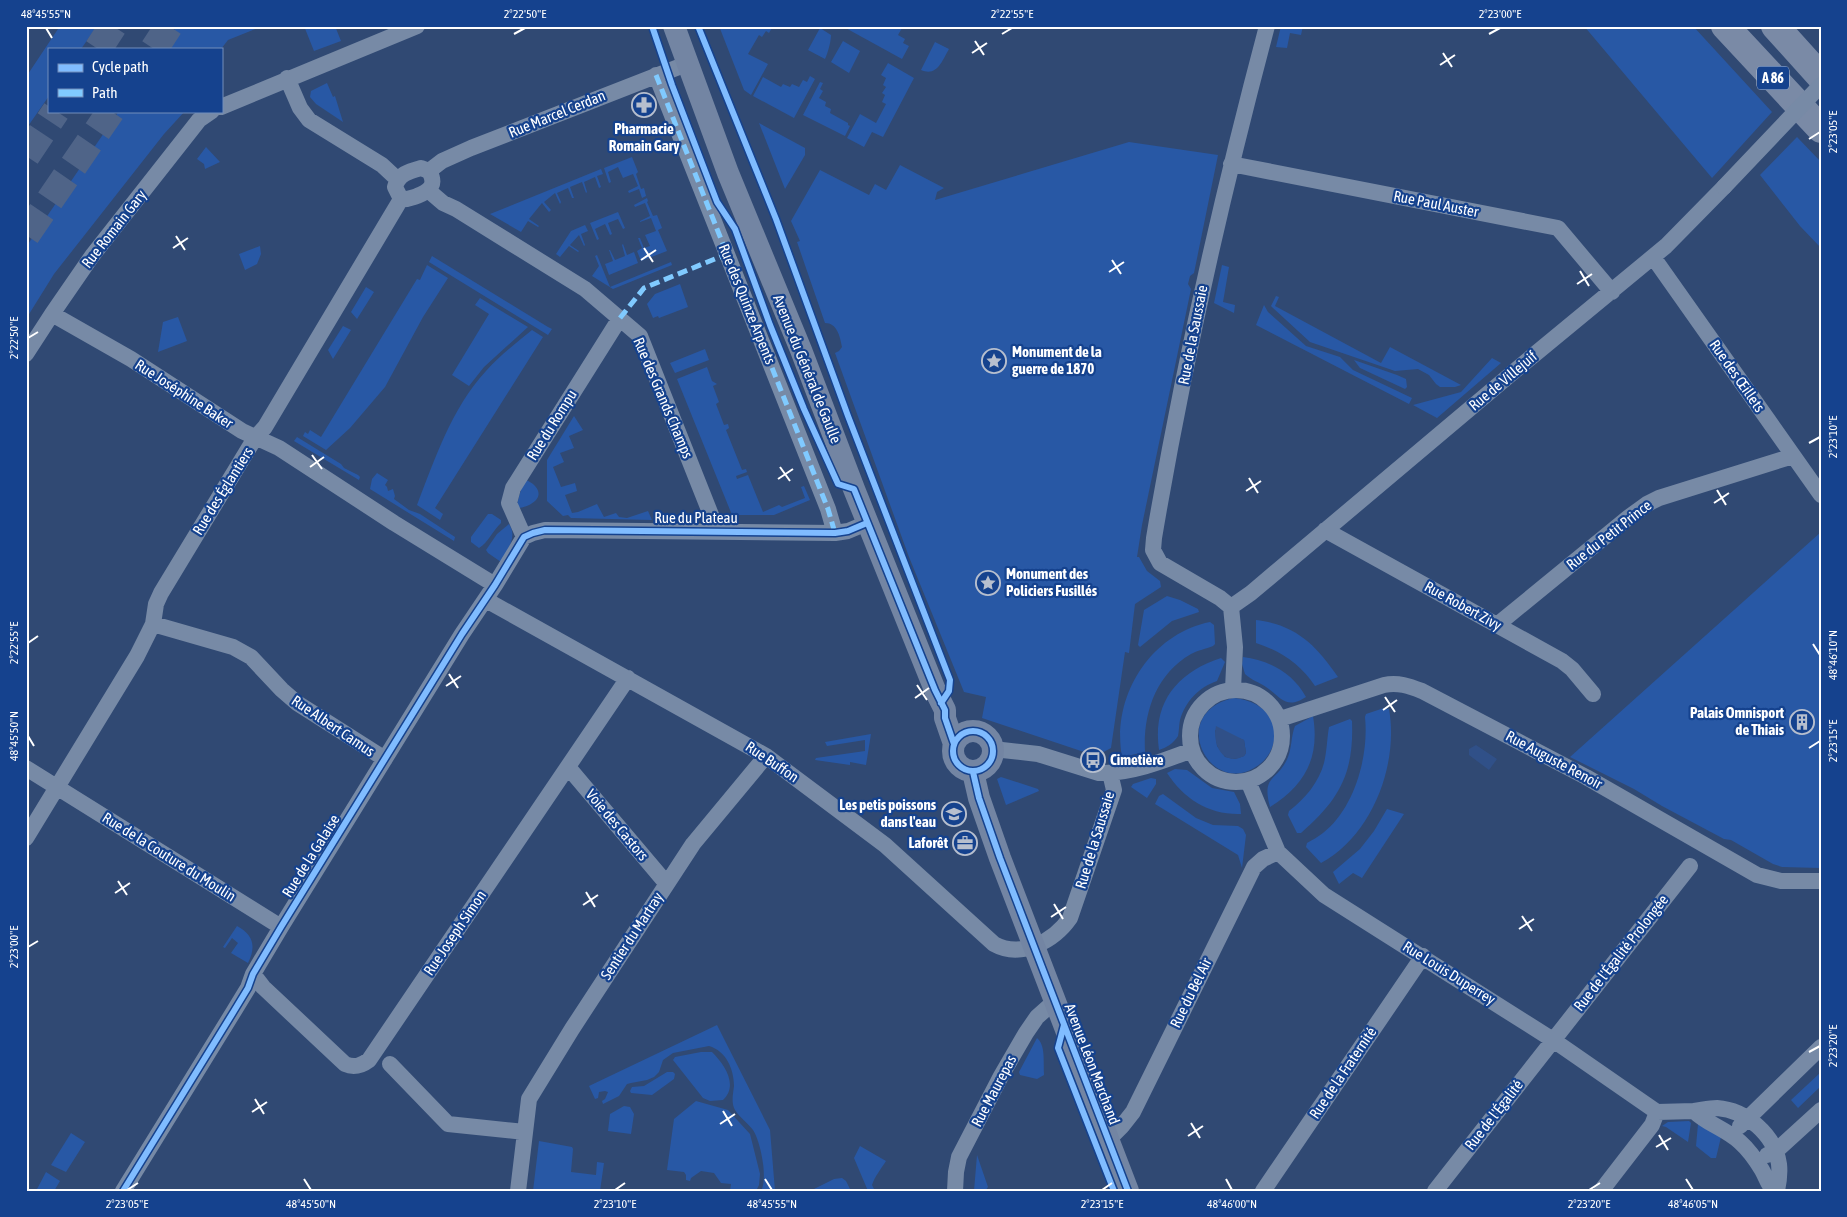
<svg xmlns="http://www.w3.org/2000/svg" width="1847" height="1217" viewBox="0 0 1847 1217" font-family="'Asap Condensed',sans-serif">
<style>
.green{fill:#2858a5;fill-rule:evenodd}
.water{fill:#305088}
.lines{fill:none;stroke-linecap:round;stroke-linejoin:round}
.highway-tunnel{stroke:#4f6488;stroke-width:28;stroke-dasharray:28 14;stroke-linecap:butt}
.street{stroke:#778aa6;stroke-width:16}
.secondary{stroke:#7385a3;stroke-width:22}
.highway{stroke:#7a8aa6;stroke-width:28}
.street-bridge{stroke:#778aa6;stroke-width:16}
.quiet{stroke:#80caff;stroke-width:5;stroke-dasharray:10 5;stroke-linecap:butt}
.cycleway-casing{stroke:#15428e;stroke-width:9}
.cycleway{stroke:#80bcff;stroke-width:6}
.ticks{fill:none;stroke:#fff;stroke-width:2}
.labels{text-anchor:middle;stroke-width:4.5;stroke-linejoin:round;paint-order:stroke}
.shield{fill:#15428e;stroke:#b9c6dd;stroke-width:1}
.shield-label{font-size:14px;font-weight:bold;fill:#fff}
.street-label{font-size:15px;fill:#fff;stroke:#15428e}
.poi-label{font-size:15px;font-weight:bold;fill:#fff;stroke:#15428e;text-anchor:start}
.neatline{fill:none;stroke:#fff;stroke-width:2}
.ticks-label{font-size:12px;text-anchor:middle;fill:#fff}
</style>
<rect width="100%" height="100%" fill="#304973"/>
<!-- green -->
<path class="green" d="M60,26H97L81,49H49V96L26,129V77Z
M177,26H263L228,40L221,49H161Z
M304,26H335L341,41L314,51Z
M719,26H773L769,33L766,31L762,37L759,35L748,54L768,64L751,95L744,90Z
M842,26H899L902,28L898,35L905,39L903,43L909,46L902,59Z
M1281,26H1303L1301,35L1290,33L1287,48L1276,47Z
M1584,26H1693L1772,112L1712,178Z
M820,28L831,35C831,41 828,53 825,59L808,50Z
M843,41L860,51L849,73L831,62Z
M935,42L949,49C942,61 937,77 921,70Z
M888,63L914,78L883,137L872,132L864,147L847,138L860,114L876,123L886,104L882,102L885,95L882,93L886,87L883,85L886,78L881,75Z
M810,76L815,79L794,118L753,96L763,77L781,87L783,84L790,87L792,84L799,87L803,80L807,82Z
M820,82L823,83L820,89L823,91L819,98L826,102L825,106L831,109L830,113L848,123V125L850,126L845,136L803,115Z
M327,83L333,97L335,96L343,122L316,104L310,97L311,91Z
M119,111H185L164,134L54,274L26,319V247Z
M759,123L805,148V155L785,189Z
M1797,137L1821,162V248L1800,226L1760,175Z
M1129,142L1218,155L1194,273L1190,276L1188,284L1191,289L1142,525L1137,557H1139L1147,571L1160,581L1161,587L1135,604L1129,653L1125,652L1111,748L1096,756L982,718L986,697L964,692L909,557L835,353L839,351L842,347C840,336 837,323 825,323L797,242L800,241L791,221L820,170L869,195L875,184L886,190L900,165L944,188L937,192L935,200Z
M206,147L220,162L205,169L204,164L197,159Z
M632,157L638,172L636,174L641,189L644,188L646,196L642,198L639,189L629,193L628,191L638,186L633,174L623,178L618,167L608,172L611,182L609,183L604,168Z
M601,169L603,174L597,176L601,187L599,188L595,177L584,182L587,192L586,193L582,182L570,187L574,198H572L568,188L557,193L561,202L560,204L555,193L544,202L551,210L549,212L542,203L529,219L539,226L538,227L528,221L521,232L490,214Z
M647,198L648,201L647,202L653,216L657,215L662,228L658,230L667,251L641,261L637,251L642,248L638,238H640L644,248L650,246L645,235L656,231L651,218L640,222V221L650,216L645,203L635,207L634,205Z
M618,212L625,228L623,229L618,219L608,223L612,234L610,235L605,224L595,229L599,239L597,240L590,223Z
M585,225L588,231L581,234L585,245L584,246L579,235L570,245L579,251L578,252L569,246L560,257L556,254L571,231Z
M623,244L627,255L634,252L638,263L609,275L605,264L613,261L609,250H610L615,260L625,256L622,245Z
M260,246L261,254L257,264L245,270L239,254Z
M597,255L610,287L671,262L672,265L613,289L592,276L599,266L595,256Z
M432,256L548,327L552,329L548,335L429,262Z
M427,265L448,278L423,317L385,387L350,428L326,450L303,436L305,432L308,434L310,430L321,437L417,279L420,280Z
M1222,265L1229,267L1223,302L1235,305L1234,313L1214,303Z
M680,284L688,307L659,318L658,316L653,318L647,304L655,294Z
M366,287L374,292L357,319L351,312Z
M1276,296L1279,297L1275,306L1381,363L1390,347L1461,385L1455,387H1440L1436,384L1429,375L1418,369L1395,371L1310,342L1273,308L1271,306Z
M480,298L528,327L484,367L469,386L452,375L489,314L475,305Z
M1264,305L1268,312L1306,346L1340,357L1353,370L1412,398L1409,404L1256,325Z
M178,317L187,341L158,352L163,322Z
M343,326L351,330L333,359L328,350Z
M532,330L543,337L435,508L443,514L440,520L417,505C435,459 451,409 486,371C499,356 516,343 532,330Z
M705,349L709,360L675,373L670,363Z
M1492,358L1501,363L1437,418L1413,405L1461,392Z
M1354,360L1397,375L1406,379L1407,387L1405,389L1360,368Z
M707,367L712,381L717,384L713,386L719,402L716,404L724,425L728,424L729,428L726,430L742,470L746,469L747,472L736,476L737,479L748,475L763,512L779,505L782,507L805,498L801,487L804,486L810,500L774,515H732L677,379Z
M574,416L583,430L569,436L574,448L560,453L564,462L553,467L561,487L575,483L577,491L565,495L572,513L578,512L597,504L604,517L616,513L619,517L627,518L648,511L652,520L571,518L568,515L563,516L547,501V460Z
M297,437L341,464L344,468L358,475L360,477L359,480L294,441Z
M377,473L388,480L385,485L387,487L388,491L393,489L395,496L394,499L409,510L420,514L455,537L454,541L370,489L372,479Z
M524,479C528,481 533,483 535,486C546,498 529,507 519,508L517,504Z
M488,514H492L501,520V523C493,530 488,543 479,548L471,542V537Z
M509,524C518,537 507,550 501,562L488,553L486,550L497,534Z
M1821,532V868L1782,867L1773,864L1731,840L1724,839L1662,806L1634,789L1570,757Z
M1167,596L1180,600L1198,609L1199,612L1172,621L1140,647L1138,645L1144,610Z
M1256,620C1296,625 1316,645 1338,677L1315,686C1301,665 1281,651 1256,643Z
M1210,622L1214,625L1215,644L1213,646C1206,649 1198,650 1191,654C1155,675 1143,714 1145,752L1122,757C1111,697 1150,634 1210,622Z
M1243,657C1269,660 1293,673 1306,697C1286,710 1281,697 1266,687C1259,682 1251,680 1245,674L1242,664Z
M1221,658L1225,662L1217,681C1199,687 1185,702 1180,720C1179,725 1179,732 1178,736C1174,743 1166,748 1159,750C1152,702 1178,672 1221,658Z
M1233,698C1259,700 1281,717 1273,745C1270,755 1263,763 1254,768C1209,795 1167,714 1233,698ZM1215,730L1244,740L1246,753L1244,756L1235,759L1225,757L1217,746Z
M1384,708L1389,709C1399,764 1372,836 1321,863L1306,847L1307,843C1312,840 1318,837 1323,833C1355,808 1369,755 1365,717L1366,714Z
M1313,716C1320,758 1305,785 1270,807C1261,774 1278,782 1288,757C1292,747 1291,736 1295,726Z
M1350,719L1352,721C1354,773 1340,799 1301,833H1297L1288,815L1289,811C1305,799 1319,782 1324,763C1327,751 1327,738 1329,727Z
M871,734L866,765L850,762V765L815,760L816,758L865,751V740L827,746L825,742Z
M1175,769L1187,770L1212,788L1234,792L1240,804L1241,814C1209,815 1184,799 1167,773Z
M1001,777L1038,789L1039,791L1006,805L997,779Z
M1151,778L1156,779V784L1147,798L1131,787L1133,784Z
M1163,794L1196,818L1213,825L1238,826L1243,829L1246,835L1242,868L1238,855L1155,804L1159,796Z
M1387,809L1404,814L1362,878L1353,873L1339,884L1333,872L1360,849L1374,831Z
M237,926C254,935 256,947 248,963L231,953L238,943L232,938L225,948L223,947Z
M717,1025L770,1130L775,1191H761C768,1179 761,1142 753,1130C748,1123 739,1117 735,1110C731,1103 733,1094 734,1086C734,1069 726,1051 709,1046L673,1053L663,1060L659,1072L654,1077L647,1080L631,1083L627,1084L619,1096L603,1104L602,1101L605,1099L608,1092L605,1091L599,1092L598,1098L595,1099L589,1086Z
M1037,1038C1046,1045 1043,1063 1044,1075L1037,1079L1020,1075L1019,1072Z
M701,1052H712C724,1064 739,1085 723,1100L710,1101L703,1098L673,1060L675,1057Z
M667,1072H673L675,1074L674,1079L652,1095L631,1093L630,1091L632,1087L644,1086Z
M1821,1072V1086L1798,1108L1791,1100Z
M696,1101L728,1110L750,1134L760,1174L759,1185L756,1191H730L731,1184L721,1183L714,1173L701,1171L691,1178L690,1181L686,1180V1175L684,1172L667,1170L674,1119Z
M624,1106L630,1107L634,1114L631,1134L608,1131L610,1114Z
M1689,1121L1691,1123L1688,1142L1666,1127L1662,1126L1668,1122Z
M1698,1124L1721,1137L1716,1158H1711L1696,1146Z
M71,1133L85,1142L66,1172L51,1165Z
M539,1141L572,1147L573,1149L571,1172L596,1175L597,1162L604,1163L600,1191H533Z
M860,1146L886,1161C881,1169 875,1176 872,1185L875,1191H868L854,1158Z
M977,1155L988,1187L985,1191H974Z
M46,1172L60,1181L54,1191H36Z
M842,1178L846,1181L851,1191H810L834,1179Z"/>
<!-- water -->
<path class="water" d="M1216,726L1244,740L1246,753L1244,756C1223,767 1212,744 1216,726Z
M1476,745L1497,759L1489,770L1469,755V749Z"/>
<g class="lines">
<!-- highway-tunnel -->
<path class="highway-tunnel" d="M98,49L113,26
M154,49L169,26
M26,156L56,111
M26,235L111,111"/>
<!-- street -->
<path class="street" d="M656,75L828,509L835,533
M287,78L300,108L309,120L382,165L397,179
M221,107L417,26
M1231,164L1558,228L1612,292
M421,168L429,171C437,185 430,191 417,196C411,198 407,200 401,199L395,187C398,174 410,171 421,168Z
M429,171L442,161L471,148L689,63
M429,191L443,203L456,209L585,289L640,336L717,530
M1653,257L1821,495
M52,314L131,359L242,431L279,448L394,523L495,585
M26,354L52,314L92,256L199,120L212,111
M1325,530L1562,661L1572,669L1593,694
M524,537L509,503L513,488L620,318
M486,600L766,756L885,845L994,944C1021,959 1054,941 1070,918L1114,790L1110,773
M1231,607L1251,593L1517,369L1666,246L1724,187
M1231,607L1220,598L1160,563L1153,550L1154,538C1183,366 1222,195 1267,26
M1231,607L1235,647L1233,689
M153,624L233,647L251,657L282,690L297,703L385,759
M1497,625L1629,517L1647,504L1659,498L1793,456
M1190 736a46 46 0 1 1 92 0a46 46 0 1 1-92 0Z
M1280,719L1384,685C1398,682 1409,686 1422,691L1586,777L1757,875L1781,881H1821
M993,749L1038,754L1099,773C1130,774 1163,761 1192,750
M568,767L666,883
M26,768L281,927
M1248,781L1278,852L1324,895L1553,1040L1657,1112L1694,1111
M26,838L137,656L153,624L156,604L161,593L255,438L265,427L401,199
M253,974L263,987L345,1064C354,1068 361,1066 369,1060L628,678
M390,1064L448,1124L525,1132
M1740,1126L1821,1047
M1108,1140L1122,1126L1133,1112L1254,867L1263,859L1278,852
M1767,1155L1776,1151L1821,1110
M123,1191L234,1011L248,988L253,974L281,927L462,634L495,585L524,537L533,533L545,530L835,533L848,531L867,523
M518,1191L529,1099L572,1029L693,844L766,756
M955,1191L956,1172L959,1157L1001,1076L1026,1033L1037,1017L1055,1001
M1263,1191L1423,956
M1435,1191L1690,866
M1601,1191L1652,1125L1657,1112
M1774,1191C1768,1185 1766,1177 1762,1170C1756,1160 1749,1150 1740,1142C1726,1129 1707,1124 1694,1111C1702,1110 1709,1108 1717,1108C1746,1110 1775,1135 1779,1164C1780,1173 1779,1182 1777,1191"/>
<!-- secondary -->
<path class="secondary" d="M674,26L728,173L801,350L854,489L935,690L945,710V718L954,744
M953 751a20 20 0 1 1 40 0a20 20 0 1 1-40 0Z
M973,772L979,798L1000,858L1128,1191"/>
<!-- highway -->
<path class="highway" d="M1725,26L1821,129
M1775,26L1821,77"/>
<!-- street-bridge -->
<path class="street-bridge" d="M1724,187L1821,85"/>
<!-- quiet -->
<path class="quiet" d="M656,75L828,509L835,533
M620,318L644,288L727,254"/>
<defs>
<path id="cycleway" d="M652,26L672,85L717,202L735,229L770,325L804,409L838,484L854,489L935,690L945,710V718L954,744
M698,26L776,219L848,416L950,680L949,691L941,703
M953 751a20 20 0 1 1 40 0a20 20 0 1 1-40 0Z
M973,772L979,798L1000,858L1128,1191
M1064,1025L1058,1048L1114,1191
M123,1191L234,1011L248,988L253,974L281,927L462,634L495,585L524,537L533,533L545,530L835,533L848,531L867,523"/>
</defs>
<!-- cycleway casing -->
<use href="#cycleway" class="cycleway-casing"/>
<!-- cycleway -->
<use href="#cycleway" class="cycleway"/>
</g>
<!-- ticks -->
<path class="ticks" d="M46,28L52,38M514,34L525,28M1002,34L1012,28M1489,34L1500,28M975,41L984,55M972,53L987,43M1443,53L1452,67M1440,65L1455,55M1809,139L1820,132M176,236L185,250M173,248L188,238M644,248L653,262M641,260L656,250M1112,260L1121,274M1580,271L1589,286M1109,272L1124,262M1577,284L1592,274M28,338L38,332M1809,443L1820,437M312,455L322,469M310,467L324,457M780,467L790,481M1249,478L1258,493M778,479L793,469M1717,490L1726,505M1246,491L1261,481M1714,503L1729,493M28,643L38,636M1813,644L1820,655M449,674L458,688M917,685L927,700M446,686L461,676M1385,697L1395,712M915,698L929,688M1383,710L1397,700M28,736L34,746M1809,748L1820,741M118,881L127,895M586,892L595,907M115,893L130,883M1054,904L1063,919M583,905L598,895M1522,916L1532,931M1051,917L1066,907M1519,929L1534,919M28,947L38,941M1809,1052L1820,1046M255,1099L264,1114M723,1111L732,1126M252,1112L267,1102M1191,1123L1200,1138M720,1124L735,1114M1659,1135L1668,1150M1188,1136L1203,1126M1656,1147L1671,1138M304,1179L311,1190M765,1179L772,1190M1226,1179L1232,1190M1686,1179L1693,1190M127,1190L138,1183M615,1190L625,1183M1102,1190L1112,1183M1589,1190L1600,1183"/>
<!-- icons -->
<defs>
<symbol id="pharmacy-ring" viewBox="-11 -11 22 22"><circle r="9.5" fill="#15428e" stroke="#b7bfce" stroke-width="1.5"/><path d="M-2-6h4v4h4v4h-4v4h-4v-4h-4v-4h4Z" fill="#b7bfce"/></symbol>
<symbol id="sight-ring" viewBox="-11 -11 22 22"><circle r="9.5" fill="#15428e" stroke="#b7bfce" stroke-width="1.5"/><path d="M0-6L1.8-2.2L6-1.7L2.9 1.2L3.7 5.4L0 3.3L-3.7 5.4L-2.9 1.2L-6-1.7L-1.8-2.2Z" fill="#b7bfce"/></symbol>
<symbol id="building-ring" viewBox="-11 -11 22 22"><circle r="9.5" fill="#15428e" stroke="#b7bfce" stroke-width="1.5"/><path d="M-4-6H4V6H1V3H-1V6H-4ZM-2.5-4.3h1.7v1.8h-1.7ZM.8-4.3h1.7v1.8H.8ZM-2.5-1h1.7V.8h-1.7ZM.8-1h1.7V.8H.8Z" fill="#b7bfce"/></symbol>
<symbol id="bus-ring" viewBox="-11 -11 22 22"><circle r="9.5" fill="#15428e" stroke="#b7bfce" stroke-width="1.5"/><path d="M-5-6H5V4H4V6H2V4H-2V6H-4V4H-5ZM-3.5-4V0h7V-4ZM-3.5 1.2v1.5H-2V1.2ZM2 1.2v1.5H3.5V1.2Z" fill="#b7bfce"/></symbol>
<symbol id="school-ring" viewBox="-11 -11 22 22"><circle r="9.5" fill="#15428e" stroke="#b7bfce" stroke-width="1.5"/><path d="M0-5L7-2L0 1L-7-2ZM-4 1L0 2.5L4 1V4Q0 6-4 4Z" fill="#b7bfce"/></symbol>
<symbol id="office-ring" viewBox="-11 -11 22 22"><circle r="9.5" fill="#15428e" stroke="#b7bfce" stroke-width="1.5"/><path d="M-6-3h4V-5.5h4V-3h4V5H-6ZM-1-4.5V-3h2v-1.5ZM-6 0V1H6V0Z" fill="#b7bfce"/></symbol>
</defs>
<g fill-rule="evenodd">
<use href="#pharmacy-ring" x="630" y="91" width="28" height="28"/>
<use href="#sight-ring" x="980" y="347" width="28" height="28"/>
<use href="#sight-ring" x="974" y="569" width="28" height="28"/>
<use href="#building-ring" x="1788" y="708" width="28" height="28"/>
<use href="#bus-ring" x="1079" y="746" width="28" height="28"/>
<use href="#school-ring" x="940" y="800" width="28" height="28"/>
<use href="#office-ring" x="951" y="829" width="28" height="28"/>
</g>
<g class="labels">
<!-- shield labels -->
<rect class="shield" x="1757" y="66.5" width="32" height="23" rx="4"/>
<g class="shield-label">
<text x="1773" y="83">A 86</text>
</g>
<!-- street labels -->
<g class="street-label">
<text transform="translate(557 114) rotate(-22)" y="5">Rue Marcel Cerdan</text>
<text transform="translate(1436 204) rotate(11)" y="5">Rue Paul Auster</text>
<text transform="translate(114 229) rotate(-52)" y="5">Rue Romain Gary</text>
<text transform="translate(747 304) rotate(68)" y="5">Rue des Quinze Arpents</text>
<text transform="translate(1193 335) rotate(-79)" y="5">Rue de la Saussaie</text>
<text transform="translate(807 369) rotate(68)" y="5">Avenue du Général de Gaulle</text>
<text transform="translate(1737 376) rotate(55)" y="5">Rue des Œillets</text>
<text transform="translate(1503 381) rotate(-40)" y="5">Rue de Villejuif</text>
<text transform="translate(184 394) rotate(33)" y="5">Rue Joséphine Baker</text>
<text transform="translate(663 398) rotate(67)" y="5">Rue des Grands Champs</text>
<text transform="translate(552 425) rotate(-58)" y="5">Rue du Rompu</text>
<text transform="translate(223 491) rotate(-58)" y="5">Rue des Églantiers</text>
<text x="696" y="523">Rue du Plateau</text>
<text transform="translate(1609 535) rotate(-38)" y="5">Rue du Petit Prince</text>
<text transform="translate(1463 606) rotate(29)" y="5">Rue Robert Zivy</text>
<text transform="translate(333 726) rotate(34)" y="5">Rue Albert Camus</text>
<text transform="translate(1554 760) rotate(28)" y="5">Rue Auguste Renoir</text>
<text transform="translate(772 762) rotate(34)" y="5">Rue Buffon</text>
<text transform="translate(617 825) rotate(50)" y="5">Voie des Castors</text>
<text transform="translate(1095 840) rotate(-73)" y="5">Rue de la Saussaie</text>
<text transform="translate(311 856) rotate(-58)" y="5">Rue de la Galaise</text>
<text transform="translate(169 857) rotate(32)" y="5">Rue de la Couture du Moulin</text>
<text transform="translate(455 933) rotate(-56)" y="5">Rue Joseph Simon</text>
<text transform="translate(632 936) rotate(-57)" y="5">Sentier du Martray</text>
<text transform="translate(1621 953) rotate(-52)" y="5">Rue de l'Égalité Prolongée</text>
<text transform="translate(1449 973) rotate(32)" y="5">Rue Louis Duperrey</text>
<text transform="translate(1191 993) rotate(-64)" y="5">Rue du Bel Air</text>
<text transform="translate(1092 1064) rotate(69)" y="5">Avenue Léon Marchand</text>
<text transform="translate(1343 1073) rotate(-56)" y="5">Rue de la Fraternité</text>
<text transform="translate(994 1091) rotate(-62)" y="5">Rue Maurepas</text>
<text transform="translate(1494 1115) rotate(-52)" y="5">Rue de l'Égalité</text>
</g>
<!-- poi labels -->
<g class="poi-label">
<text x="644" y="134" text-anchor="middle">Pharmacie<tspan x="644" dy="17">Romain Gary</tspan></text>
<text x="1012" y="357">Monument de la<tspan x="1012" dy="17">guerre de 1870</tspan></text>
<text x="1006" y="579">Monument des<tspan x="1006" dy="17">Policiers Fusillés</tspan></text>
<text x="1784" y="718" text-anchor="end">Palais Omnisport<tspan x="1784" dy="17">de Thiais</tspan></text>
<text x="1110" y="765">Cimetière</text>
<text x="936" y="810" text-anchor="end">Les petis poissons<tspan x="936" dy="17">dans l'eau</tspan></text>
<text x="948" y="848" text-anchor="end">Laforêt</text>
</g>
</g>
<!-- border -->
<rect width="1847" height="1217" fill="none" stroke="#15428e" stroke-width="55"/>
<!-- legend -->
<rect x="48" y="48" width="175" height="65" fill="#15428e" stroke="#738ebb"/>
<rect x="58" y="64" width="25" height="8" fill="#80bcff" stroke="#738ebb"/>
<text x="92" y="72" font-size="15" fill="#ffffff">Cycle path</text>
<rect x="58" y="89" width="25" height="8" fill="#80caff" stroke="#738ebb"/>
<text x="92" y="98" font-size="15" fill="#ffffff">Path</text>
<rect x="28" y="28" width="1792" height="1162" class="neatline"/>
<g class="ticks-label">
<text x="46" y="18">48°45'55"N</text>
<text x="525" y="18">2°22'50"E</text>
<text x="1012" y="18">2°22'55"E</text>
<text x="1500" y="18">2°23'00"E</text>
<text transform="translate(1833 132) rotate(-90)" y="4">2°23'05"E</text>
<text transform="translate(14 338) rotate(-90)" y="4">2°22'50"E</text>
<text transform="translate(1833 437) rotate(-90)" y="4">2°23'10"E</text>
<text transform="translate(14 643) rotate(-90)" y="4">2°22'55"E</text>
<text transform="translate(1833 655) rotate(-90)" y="4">48°46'10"N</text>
<text transform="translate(14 736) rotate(-90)" y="4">48°45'50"N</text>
<text transform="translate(1833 741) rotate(-90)" y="4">2°23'15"E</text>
<text transform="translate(14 947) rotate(-90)" y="4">2°23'00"E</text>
<text transform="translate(1833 1046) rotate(-90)" y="4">2°23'20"E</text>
<text x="127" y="1208">2°23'05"E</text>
<text x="311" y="1208">48°45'50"N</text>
<text x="615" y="1208">2°23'10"E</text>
<text x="772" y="1208">48°45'55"N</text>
<text x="1102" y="1208">2°23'15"E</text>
<text x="1232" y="1208">48°46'00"N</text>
<text x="1589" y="1208">2°23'20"E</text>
<text x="1693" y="1208">48°46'05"N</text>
</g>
</svg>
